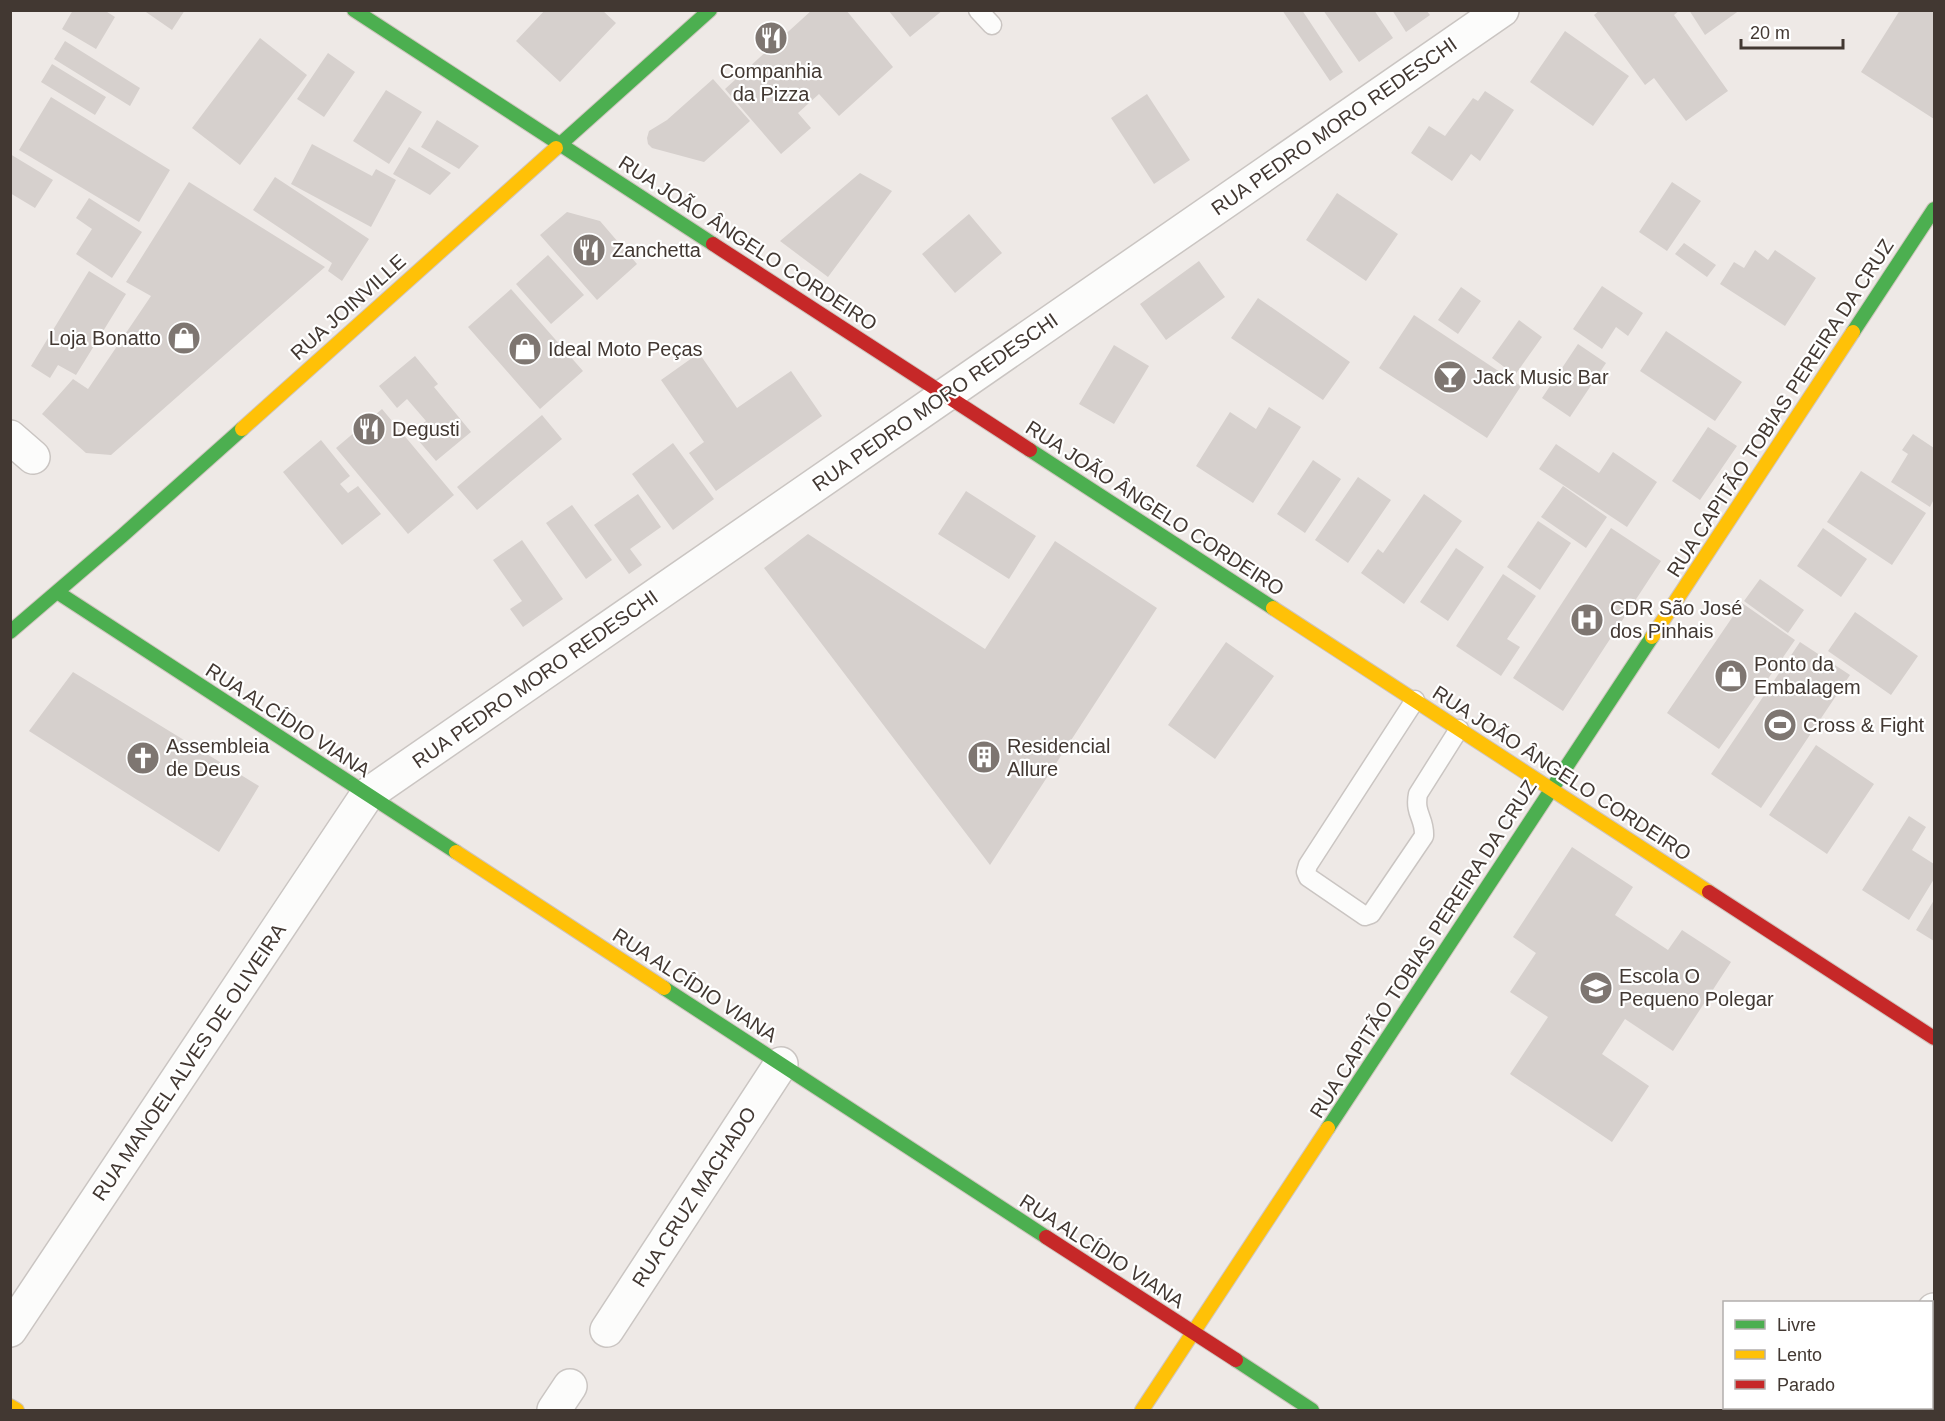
<svg xmlns="http://www.w3.org/2000/svg" width="1945" height="1421" viewBox="0 0 1945 1421" font-family="Helvetica,sans-serif">
<style>
.building{fill:#d6d0cd}
.lines{fill:none;stroke-linecap:round;stroke-linejoin:round}
.lane-casing{stroke:#cac5c2;stroke-width:21}
.street-casing{stroke:#cac5c2;stroke-width:36}
.fast-casing{stroke:#cfc5be;stroke-width:16}
.slow-casing{stroke:#cfc5be;stroke-width:16}
.jam-casing{stroke:#cfc5be;stroke-width:16}
.lane{stroke:#fcfcfb;stroke-width:18}
.street{stroke:#fcfcfb;stroke-width:33}
.fast{stroke:#4caf50;stroke-width:14}
.slow{stroke:#ffc107;stroke-width:14}
.jam{stroke:#c62828;stroke-width:14}
.labels{text-anchor:middle;stroke-width:4.5;stroke-linejoin:round;paint-order:stroke}
.poi-label{font-size:20px;fill:#423832;stroke:#fff;text-anchor:start}
.street-label{font-size:20px;fill:#423832;stroke:#fff}
</style>
<rect width="100%" height="100%" fill="#eee9e6"/>
<!-- building -->
<path class="building" d="M73,10H104L115,17L96,49L62,29Z
M143,10H185L172,30Z
M545,10H602L616,23L560,82L516,41Z
M812,10H846L893,67L839,116L819,94L798,113L811,128L781,154L725,89Z
M888,10H943L910,37Z
M1282,10H1302L1343,72L1330,81Z
M1323,10H1374L1393,38L1359,62Z
M1392,10H1426L1430,15L1406,32Z
M1600,10H1680L1674,15L1728,91L1686,121L1654,78L1645,85L1594,15Z
M1689,10H1740L1705,35Z
M1900,10H1934V119L1861,72Z
M1565,31L1629,76L1593,126L1530,82Z
M260,38L307,75L240,165L192,128Z
M65,41L140,88L130,106L54,59Z
M328,53L355,72L324,117L297,99Z
M52,64L106,97L95,115L41,82Z
M713,79L750,121L704,162L652,148L648,144L647,138L649,131L667,120Z
M386,90L422,112L389,164L353,141Z
M1485,91L1514,110L1480,161L1471,154L1452,181L1411,153L1429,126L1445,136L1473,98L1478,101Z
M1147,94L1190,160L1154,184L1111,118Z
M51,97L170,170L139,222L19,150Z
M437,120L479,146L459,169L421,147Z
M312,144L372,176L376,169L396,180L371,227L291,184Z
M409,147L451,173L430,195L393,174Z
M10,154L53,180L35,208L10,193Z
M860,173L892,191L828,277L780,241Z
M275,177L369,239L342,281L328,271L332,263L253,210Z
M189,182L325,267L111,455L86,453L42,414L73,379L88,389L151,296L126,282Z
M1672,182L1701,201L1667,251L1639,232Z
M1337,193L1398,234L1366,281L1306,240Z
M89,198L142,232L112,278L76,254L92,229L76,218Z
M567,212L600,221L637,264L597,300L540,235Z
M969,214L1002,253L955,293L922,254Z
M1684,243L1716,265L1707,277L1675,254Z
M1755,250L1768,260L1775,250L1816,278L1785,326L1720,284L1734,262L1744,268Z
M548,255L584,295L551,324L516,284Z
M1199,261L1225,297L1166,340L1140,304Z
M89,271L126,294L76,375L58,365L50,378L31,366Z
M1602,286L1643,313L1628,336L1616,327L1602,349L1573,329Z
M1461,287L1481,301L1458,334L1438,320Z
M511,289L583,371L540,409L468,327Z
M1258,298L1350,362L1323,400L1231,338Z
M1414,315L1521,386L1487,438L1379,368Z
M1519,320L1542,337L1515,375L1492,358Z
M1666,331L1742,382L1715,421L1640,371Z
M1578,344L1606,363L1570,417L1542,398Z
M1114,345L1149,366L1114,424L1079,404Z
M699,353L737,408L791,371L822,416L716,491L689,453L704,442L661,380Z
M415,356L438,384L434,387L471,432L436,461L412,433L426,421L407,399L397,408L379,386Z
M1269,407L1301,427L1253,503L1196,466L1230,412L1256,429Z
M382,409L454,495L408,534L336,448Z
M542,415L562,439L477,510L457,487Z
M1708,427L1737,446L1700,500L1672,481Z
M1913,434L1934,448V499L1930,507L1891,482L1908,454L1902,450Z
M321,440L350,476L340,484L348,493L358,486L381,514L342,545L283,472Z
M673,443L714,499L673,530L632,474Z
M1556,444L1599,473L1613,452L1657,482L1627,527L1539,469Z
M1313,460L1341,479L1305,533L1277,514Z
M1861,471L1926,513L1892,565L1827,522Z
M1358,477L1391,500L1348,563L1315,540Z
M1563,486L1607,517L1586,548L1541,517Z
M966,491L1036,536L1009,579L938,534Z
M638,494L661,527L630,549L642,565L629,574L594,525Z
M1424,494L1462,521L1404,604L1361,573L1378,549L1383,553Z
M572,505L612,560L586,579L546,523Z
M1538,521L1571,543L1540,590L1507,567Z
M1611,528L1661,561L1563,711L1513,678Z
M1823,528L1867,559L1841,597L1797,566Z
M808,534L985,649L1055,541L1157,608L990,865L764,568Z
M522,540L563,599L523,627L510,609L522,601L493,560Z
M1456,548L1484,567L1448,621L1420,602Z
M1503,574L1536,596L1507,639L1520,647L1501,676L1456,646Z
M1760,579L1804,610L1788,633L1744,601Z
M1742,603L1795,640L1719,749L1667,713Z
M1855,612L1918,656L1891,695L1828,651Z
M1226,642L1274,676L1215,759L1168,725Z
M1800,642L1850,675L1761,808L1711,774Z
M73,672L259,786L219,852L29,731Z
M1816,745L1874,784L1827,854L1769,815Z
M1909,816L1926,827L1912,850L1934,864V879L1909,920L1862,890Z
M1572,847L1633,887L1615,915L1668,950L1682,930L1731,962L1673,1051L1625,1019L1602,1054L1649,1086L1612,1142L1510,1074L1548,1017L1510,992L1536,953L1513,937Z
M1934,900V941L1916,930Z"/>
<g class="lines">
<defs>
<path id="lane" d="M978,10L992,25
M1415,700L1308,865L1306,872L1308,877L1365,916L1371,914L1424,836C1425,818 1414,814 1418,794L1459,729"/>
<path id="street" d="M10,437L33,457
M1932,1315L1934,1310
M10,1330L367,795L1502,10
M607,1330L781,1064
M554,1410L570,1386
M1868,1410L1870,1408"/>
<path id="fast" d="M354,10L713,244
M556,148L710,10
M1853,332L1934,209
M1030,450L1273,608
M57,592L456,852
M10,632L122,536L242,429
M664,988L1046,1237
M1328,1128L1652,637
M1236,1360L1312,1410"/>
<path id="slow" d="M242,429L556,148
M1273,608L1709,892
M1652,637L1853,332
M456,852L664,988
M10,1406L17,1410
M1142,1410L1328,1128"/>
<path id="jam" d="M713,244L1030,450
M1709,892L1934,1038
M1046,1237L1236,1360"/>
</defs>
<!-- lane casing -->
<use href="#lane" class="lane-casing"/>
<!-- street casing -->
<use href="#street" class="street-casing"/>
<!-- fast casing -->
<use href="#fast" class="fast-casing"/>
<!-- slow casing -->
<use href="#slow" class="slow-casing"/>
<!-- jam casing -->
<use href="#jam" class="jam-casing"/>
<!-- lane -->
<use href="#lane" class="lane"/>
<!-- street -->
<use href="#street" class="street"/>
<!-- fast -->
<use href="#fast" class="fast"/>
<!-- slow -->
<use href="#slow" class="slow"/>
<!-- jam -->
<use href="#jam" class="jam"/>
</g>
<!-- icons -->
<defs>
<symbol id="restaurant-disc" viewBox="-11 -11 22 22"><circle r="9.5" fill="#7e7671" stroke="#fff"/><path d="M-5-6h1v4h1v-4h1v4h1v-4h1v5L-1.5 .5V6h-2V.5L-5-1ZM5-6V6H3V1.5H1.5Q1.5-4 5-6Z" fill="#fff"/></symbol>
<symbol id="shop-disc" viewBox="-11 -11 22 22"><circle r="9.5" fill="#7e7671" stroke="#fff"/><path d="M-5-2.5h2.3a2.7 3.5 0 0 1 5.4 0H5L5.5 6h-11ZM-1.5-2.5h3a1.5 2.3 0 0 0-3 0Z" fill="#fff"/></symbol>
<symbol id="bar-disc" viewBox="-11 -11 22 22"><circle r="9.5" fill="#7e7671" stroke="#fff"/><path d="M-6-5H6L.8 .8V4.5H3.5V6h-7V4.5H-.8V.8Z" fill="#fff"/></symbol>
<symbol id="hospital-disc" viewBox="-11 -11 22 22"><circle r="9.5" fill="#7e7671" stroke="#fff"/><path d="M-5-5h3v3.5h4V-5h3V5h-3V1.5h-4V5h-3Z" fill="#fff"/></symbol>
<symbol id="stadium-disc" viewBox="-11 -11 22 22"><circle r="9.5" fill="#7e7671" stroke="#fff"/><path d="M0-5a6.5 5 0 1 0 0 10a6.5 5 0 1 0 0-10ZM-3.5-1.8h7v3.6h-7Z" fill="#fff"/></symbol>
<symbol id="building-disc" viewBox="-11 -11 22 22"><circle r="9.5" fill="#7e7671" stroke="#fff"/><path d="M-4-6H4V6H1V3H-1V6H-4ZM-2.5-4.3h1.7v1.8h-1.7ZM.8-4.3h1.7v1.8H.8ZM-2.5-1h1.7V.8h-1.7ZM.8-1h1.7V.8H.8Z" fill="#fff"/></symbol>
<symbol id="church-disc" viewBox="-11 -11 22 22"><circle r="9.5" fill="#7e7671" stroke="#fff"/><path d="M-1.2-6h2.4v3.5h3.3v2.4h-3.3V6h-2.4V-.1h-3.3v-2.4h3.3Z" fill="#fff"/></symbol>
<symbol id="school-disc" viewBox="-11 -11 22 22"><circle r="9.5" fill="#7e7671" stroke="#fff"/><path d="M0-5L7-2L0 1L-7-2ZM-4 1L0 2.5L4 1V4Q0 6-4 4Z" fill="#fff"/></symbol>
</defs>
<g fill-rule="evenodd">
<use href="#restaurant-disc" x="752" y="19" width="38" height="38"/>
<use href="#restaurant-disc" x="570" y="231" width="38" height="38"/>
<use href="#shop-disc" x="165" y="319" width="38" height="38"/>
<use href="#shop-disc" x="506" y="330" width="38" height="38"/>
<use href="#bar-disc" x="1431" y="358" width="38" height="38"/>
<use href="#restaurant-disc" x="350" y="410" width="38" height="38"/>
<use href="#hospital-disc" x="1568" y="601" width="38" height="38"/>
<use href="#shop-disc" x="1712" y="657" width="38" height="38"/>
<use href="#stadium-disc" x="1761" y="706" width="38" height="38"/>
<use href="#building-disc" x="965" y="738" width="38" height="38"/>
<use href="#church-disc" x="124" y="739" width="38" height="38"/>
<use href="#school-disc" x="1577" y="969" width="38" height="38"/>
</g>
<g class="labels">
<!-- poi labels -->
<g class="poi-label">
<text x="771" y="78" text-anchor="middle">Companhia<tspan x="771" dy="23">da Pizza</tspan></text>
<text x="612" y="257">Zanchetta</text>
<text x="161" y="345" text-anchor="end">Loja Bonatto</text>
<text x="548" y="356">Ideal Moto Peças</text>
<text x="1473" y="384">Jack Music Bar</text>
<text x="392" y="436">Degusti</text>
<text x="1610" y="615">CDR São José<tspan x="1610" dy="23">dos Pinhais</tspan></text>
<text x="1754" y="671">Ponto da<tspan x="1754" dy="23">Embalagem</tspan></text>
<text x="1803" y="732">Cross &amp; Fight</text>
<text x="166" y="753">Assembleia<tspan x="166" dy="23">de Deus</tspan></text>
<text x="1007" y="753">Residencial<tspan x="1007" dy="23">Allure</tspan></text>
<text x="1619" y="983">Escola O<tspan x="1619" dy="23">Pequeno Polegar</tspan></text>
</g>
<!-- street labels -->
<g class="street-label">
<text transform="translate(1334 126) rotate(-35)" y="7">RUA PEDRO MORO REDESCHI</text>
<text transform="translate(748 243) rotate(33)" y="7">RUA JOÃO ÂNGELO CORDEIRO</text>
<text transform="translate(348 307) rotate(-42)" y="7">RUA JOINVILLE</text>
<text transform="translate(935 402) rotate(-35)" y="7">RUA PEDRO MORO REDESCHI</text>
<text transform="translate(1780 408) rotate(-57)" y="7">RUA CAPITÃO TOBIAS PEREIRA DA CRUZ</text>
<text transform="translate(1155 508) rotate(33)" y="7">RUA JOÃO ÂNGELO CORDEIRO</text>
<text transform="translate(535 679) rotate(-35)" y="7">RUA PEDRO MORO REDESCHI</text>
<text transform="translate(288 720) rotate(33)" y="7">RUA ALCÍDIO VIANA</text>
<text transform="translate(1562 773) rotate(33)" y="7">RUA JOÃO ÂNGELO CORDEIRO</text>
<text transform="translate(1423 949) rotate(-57)" y="7">RUA CAPITÃO TOBIAS PEREIRA DA CRUZ</text>
<text transform="translate(695 985) rotate(33)" y="7">RUA ALCÍDIO VIANA</text>
<text transform="translate(189 1062) rotate(-56)" y="7">RUA MANOEL ALVES DE OLIVEIRA</text>
<text transform="translate(694 1197) rotate(-57)" y="7">RUA CRUZ MACHADO</text>
<text transform="translate(1102 1251) rotate(33)" y="7">RUA ALCÍDIO VIANA</text>
</g>
</g>
<!-- border -->
<rect width="1945" height="1421" fill="none" stroke="#423832" stroke-width="24"/>
<!-- legend -->
<rect x="1723" y="1301" width="210" height="108" fill="#ffffff" stroke="#b3afad" stroke-width="1.5"/>
<rect x="1735" y="1320" width="30" height="9" fill="#4caf50" stroke="#b3afad" stroke-width="1.5"/>
<text x="1777" y="1331" font-size="18" fill="#423832">Livre</text>
<rect x="1735" y="1350" width="30" height="9" fill="#ffc107" stroke="#b3afad" stroke-width="1.5"/>
<text x="1777" y="1361" font-size="18" fill="#423832">Lento</text>
<rect x="1735" y="1380" width="30" height="9" fill="#c62828" stroke="#b3afad" stroke-width="1.5"/>
<text x="1777" y="1391" font-size="18" fill="#423832">Parado</text>
<!-- scale -->
<path d="M1741 39v9h102v-9" fill="none" stroke="#423832" stroke-width="3"/>
<text x="1750" y="39" font-size="18" fill="#423832" stroke="#ffffff" stroke-width="4.5" paint-order="stroke">20 m</text>
</svg>
